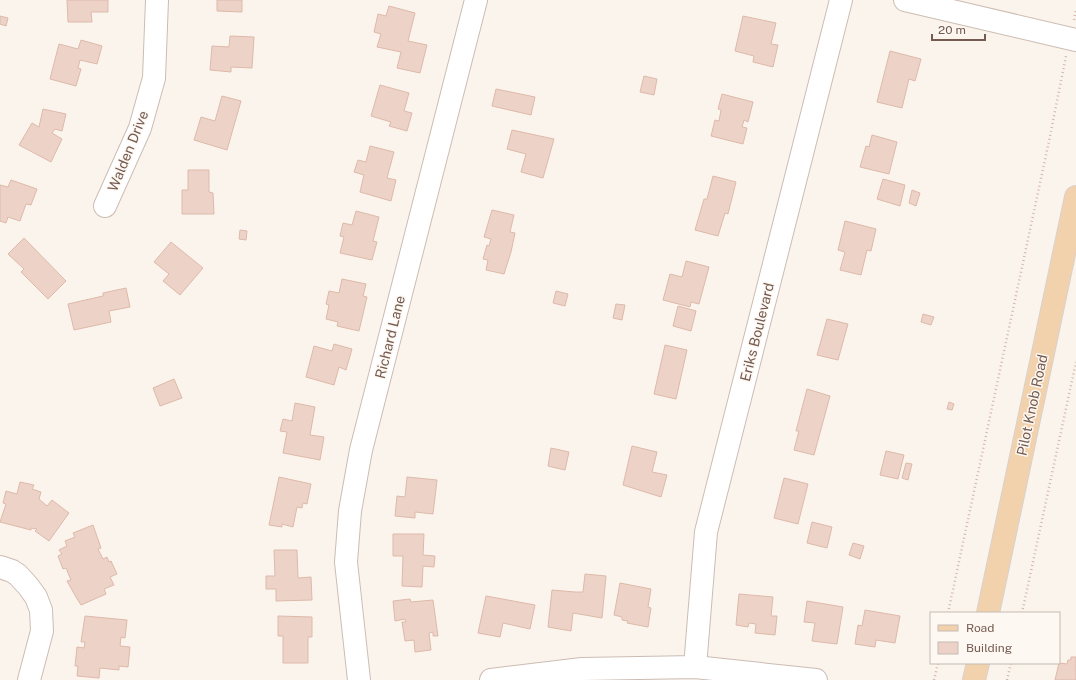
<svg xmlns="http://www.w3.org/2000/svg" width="1076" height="680" viewBox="0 0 1076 680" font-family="'Public Sans',sans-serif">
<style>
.building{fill:#edd3c7;stroke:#deb9a9}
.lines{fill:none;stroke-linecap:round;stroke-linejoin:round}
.minor-casing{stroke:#ccbcb3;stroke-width:24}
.major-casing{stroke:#d8d1ce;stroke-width:24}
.path{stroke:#d2b6aa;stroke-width:2.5;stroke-dasharray:1 3;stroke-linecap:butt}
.minor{stroke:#fff;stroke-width:22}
.major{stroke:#f1d2ad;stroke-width:22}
.labels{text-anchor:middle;stroke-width:3;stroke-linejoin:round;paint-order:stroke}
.street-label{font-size:14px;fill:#745a51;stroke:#fdf8f2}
</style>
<rect width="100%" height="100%" fill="#fbf4ec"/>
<!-- building -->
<path class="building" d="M67,0H108V12H91L92,22H68Z
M217,0H242V12L217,11Z
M389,6L415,13L408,41L427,45L420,73L397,68L401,52L377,47L381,34L374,32L378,14L386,16Z
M0,16L8,18L6,26L0,24Z
M743,16L776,23L771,44L778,45L773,67L753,62L754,56L735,51Z
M230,36L254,37L252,68L231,67V72L210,70L212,46L229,47Z
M81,40L102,46L97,64L80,60L78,68L81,69L76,86L50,79L59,44L78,49Z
M890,51L921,59L915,81L909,79L902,108L877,102Z
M644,76L657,79L654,95L640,92Z
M380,85L409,93L404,111L412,113L407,131L389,126L391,122L371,116Z
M496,89L535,97L531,115L492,106Z
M722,94L753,102L748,122L744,120L742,127L747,128L743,144L711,136L715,120L719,121L721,110L718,109Z
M222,96L241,101L227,150L194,140L201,117L215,121Z
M43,109L66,114L62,131L55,129L52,133L62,139L51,162L19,145L32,123L39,127Z
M512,130L554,139L543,178L521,172L526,154L507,149Z
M872,135L897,142L889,174L860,167L866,146L869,147Z
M370,146L394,152L387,178L396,180L391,201L360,192L364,175L354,172L358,160L366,162Z
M188,170H209V192L213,193L214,214H182V190H188Z
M713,176L736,182L728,214L725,213L718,236L695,230L704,199H707Z
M883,179L905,185L900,206L877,199Z
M11,180L37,189L31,205L26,204L20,221L8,217L6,223L0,221V185L8,187Z
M912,190L920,193L916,206L909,203Z
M492,210L514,215L510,232L515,233L511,252L504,274L486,270L488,260L483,259L487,245L489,246L491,239L484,237Z
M356,211L379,217L373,241L377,242L372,260L340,253L344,237L340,236L343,223L352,225Z
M845,221L876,229L871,251L867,250L861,275L840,270L845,252L838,250Z
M240,230L247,231L246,240L239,239Z
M24,238L66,281L48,299L21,272L24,269L8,254Z
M171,242L203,268L180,295L163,281L169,274L154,262Z
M686,261L709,267L699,304L691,302L690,307L663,300L670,274L682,277Z
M342,279L366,284L363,296L367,297L359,331L337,326L338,322L326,319L329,305L326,304L329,291L339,293Z
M126,288L130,307L109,311L111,322L74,330L68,304L103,296V293Z
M556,291L568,294L565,306L553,303Z
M616,304L625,305L622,320L613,318Z
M678,306L696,311L691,331L673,326Z
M923,314L934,317L931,325L921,322Z
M827,319L848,324L838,360L817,355Z
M334,344L352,349L346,370L339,367L334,385L306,377L314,346L332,351Z
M665,345L687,350L676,399L654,394Z
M174,379L182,398L160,406L153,388Z
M807,389L830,396L814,455L794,450L799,431H796Z
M949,402L954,404L952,410L947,409Z
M295,403L315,407L310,435L324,437L320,460L283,453L287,432L280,431L283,419L292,421Z
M632,446L657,452L652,472L667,475L661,497L623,485Z
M551,448L569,452L565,470L548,466Z
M886,451L904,455L898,479L880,475Z
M906,463L912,464L908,480L902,478Z
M279,477L311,484L307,504L303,503L302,508L297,507L293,527L282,524V527L269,525Z
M407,477L437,480L433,514L415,512V518L395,516L397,496L405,497Z
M784,478L808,484L798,524L774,518Z
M20,482L34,485L32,489L41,492L39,499L47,506L52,500L69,513L49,541L35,531L37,529L31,528V530L0,522L6,504L3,503L6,491L17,494Z
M812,522L832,527L827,548L807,543Z
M93,525L101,548L98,549L103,559L107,557L109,562L111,561L117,574L110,577L114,585L104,589L106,594L81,605L76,597L67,581L71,580L66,568L63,569L58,556L62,554L59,550L67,546L65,541L75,537L73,533Z
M393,534H424L423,555L435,556L434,567L423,566L422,587L402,586L403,556H393Z
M853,543L864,546L860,559L849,555Z
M274,550H297L298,578L311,577L312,600L276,601V589H266V576H275Z
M585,574L606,576L602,618L573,613L571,631L548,627L552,590L575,592H583Z
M620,583L651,589L648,607L651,608L648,627L627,623L628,621L622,620V617L614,615Z
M739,594L773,597L771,616H777L775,635L755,633L756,624L749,623L748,627L736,625Z
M486,596L535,605L530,629L503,623L500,637L478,633Z
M410,599L411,602L433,600L438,636H433V632L429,633L431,650L415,652L414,640L405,641L402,622H406L405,619L395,621L393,601Z
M807,601L843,607L837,644L812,641L815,623L804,622Z
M865,610L900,616L895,643L876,640L875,647L855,644L858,625L862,626Z
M85,616L127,620L125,638L121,637L120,646L130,647L128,667L119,666V670L100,668L99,678L77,676L78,666H75L77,647L84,648L85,642H81Z
M278,616L312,617V637H308V663H283V636H278Z
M1071,657H1076V680H1055L1059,663L1067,664L1068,660H1071Z"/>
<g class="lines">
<defs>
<path id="minor" d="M905,0L1076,40
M105,206L140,128L154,78L157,0
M0,567L12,571L18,575L28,586L36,597L41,610L42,631L29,680
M695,667L706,532L841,0
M359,680L346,562L350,511L361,450L476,0
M491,680L582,669L695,667L816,680"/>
<path id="major" d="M988,613L1076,197
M974,680L978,663"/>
</defs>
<!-- minor casing -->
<use href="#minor" class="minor-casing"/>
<!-- major casing -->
<use href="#major" class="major-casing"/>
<!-- path -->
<path class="path" d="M1074,20L1076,9
M948,613L1049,141L1066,56
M1022,613L1076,362
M934,680L938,663
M1007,680L1011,663"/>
<!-- minor -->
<use href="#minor" class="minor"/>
<!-- major -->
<use href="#major" class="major"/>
</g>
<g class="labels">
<!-- street labels -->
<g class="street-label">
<text transform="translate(128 151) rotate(-68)" y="5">Walden Drive</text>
<text transform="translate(757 332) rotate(-76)" y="5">Eriks Boulevard</text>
<text transform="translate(390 337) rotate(-76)" y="5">Richard Lane</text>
<text transform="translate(1032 405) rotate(-78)" y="5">Pilot Knob Road</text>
</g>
</g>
<!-- legend -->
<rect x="930" y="612" width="130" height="52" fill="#fdf8f2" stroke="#c6b9b2"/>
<rect x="938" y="625" width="20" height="6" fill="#f1d2ad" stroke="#c6b9b2"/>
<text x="966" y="632" font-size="12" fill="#745a51">Road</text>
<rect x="938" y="642" width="20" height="12" fill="#edd3c7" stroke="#c6b9b2"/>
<text x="966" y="652" font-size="12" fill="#745a51">Building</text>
<!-- scale -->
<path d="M932 34v6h53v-6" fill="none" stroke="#745a51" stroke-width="2"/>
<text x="938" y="34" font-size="12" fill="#745a51" stroke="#fdf8f2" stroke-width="3" paint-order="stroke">20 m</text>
</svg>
